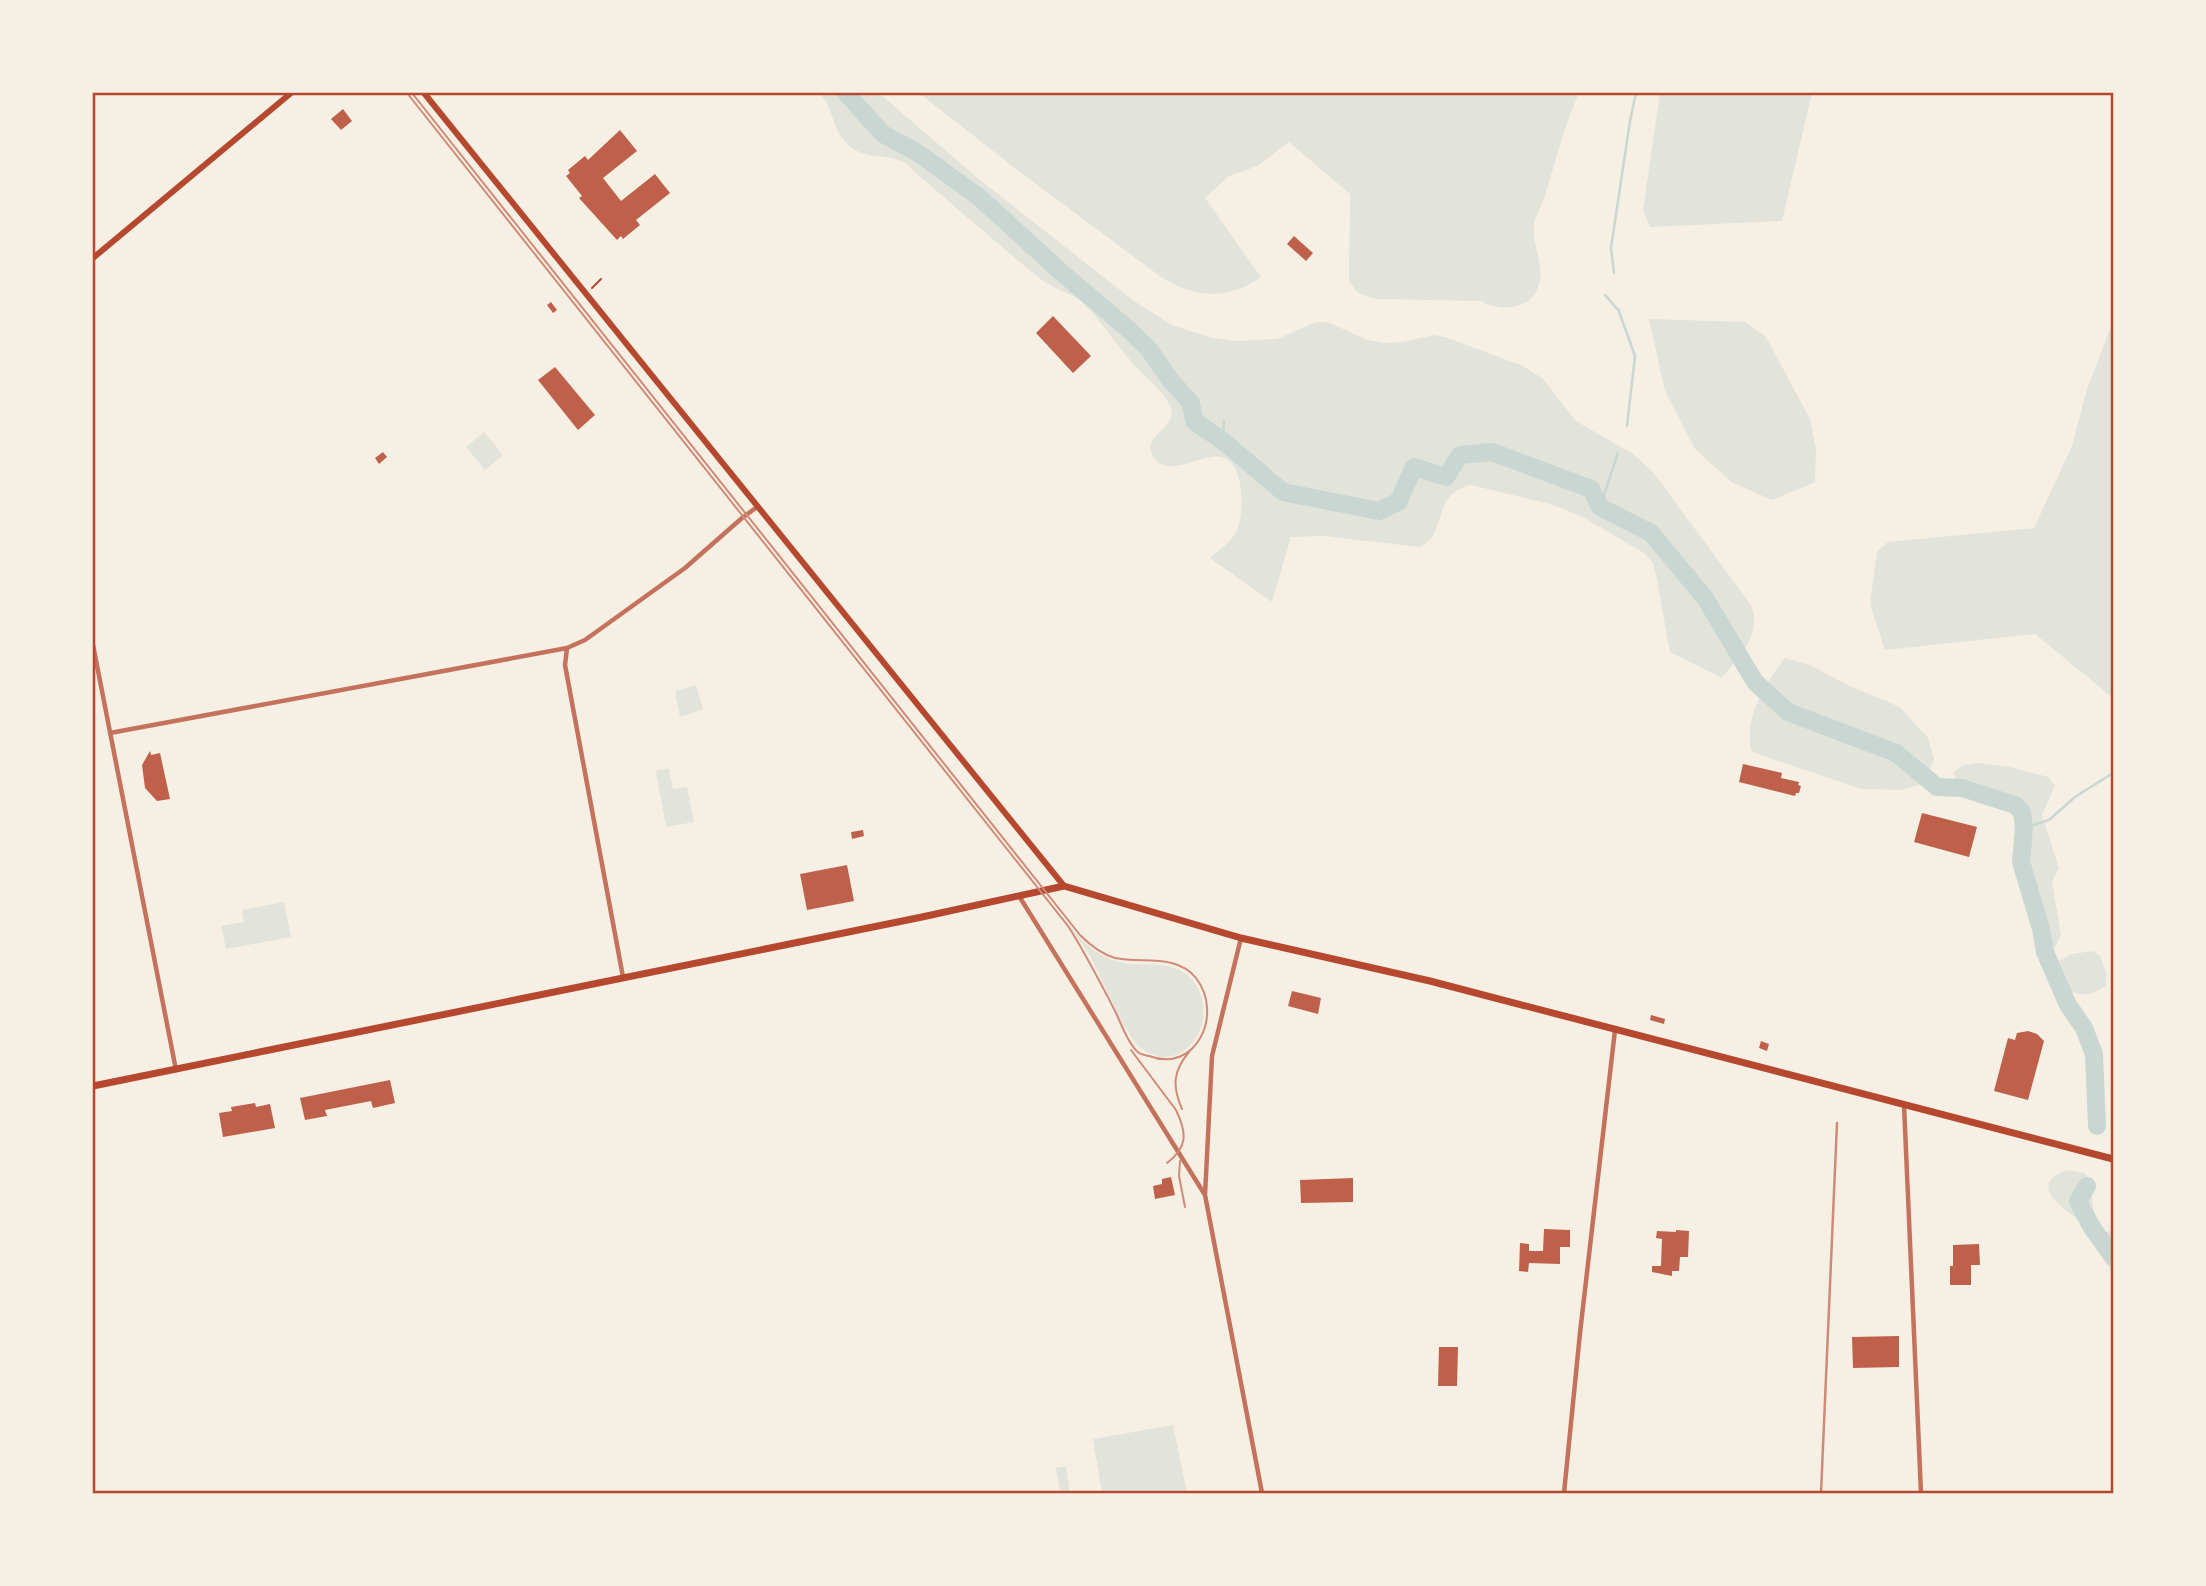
<svg xmlns="http://www.w3.org/2000/svg" width="2206" height="1586" viewBox="0 0 2206 1586" font-family="Arial,sans-serif">
<style>
.green{fill:#e2e4dc}
.lines{fill:none;stroke-linecap:round;stroke-linejoin:round}
.stream{stroke:#c9d6d2;stroke-width:2.5}
.river{stroke:#c9d6d2;stroke-width:18}
.building{fill:#bf614a}
.path{stroke:#b5482f;stroke-width:2}
.minor{stroke:#c5725c;stroke-width:4.5}
.secondary{stroke:#b5482f;stroke-width:6}
.primary{stroke:#b5482f;stroke-width:7}
.tram{stroke:#cf8b77;stroke-width:2}
.rail{stroke:#cf8b77;stroke-width:2.5}
.neatline{fill:none;stroke:#b5482f;stroke-width:2.5}
</style>
<rect width="100%" height="100%" fill="#f6efe4"/>
<!-- green -->
<path class="green" d="M818,93H879L980,180L1134,301L1172,325L1209,337L1235,341L1277,339L1316,322H1327L1368,340L1386,343L1403,342L1434,335L1448,338L1523,366L1542,378L1576,421L1633,454L1653,472L1751,605C1762,637 1740,654 1722,678L1670,652L1656,575L1653,563L1644,553L1581,516L1550,504L1471,485C1431,493 1448,535 1420,547L1323,536L1291,537L1272,602L1210,558C1218,551 1231,542 1236,532C1245,515 1245,461 1221,457C1201,453 1165,482 1152,454C1143,433 1182,427 1169,404C1162,390 1145,378 1134,365C1117,345 1102,322 1083,303C1071,292 1055,290 1042,280C995,242 950,203 905,163C888,153 869,160 852,148C829,131 835,104 818,93Z
M919,93H1579C1564,126 1556,161 1545,195C1543,204 1537,212 1535,220C1529,243 1548,268 1537,290C1527,311 1498,311 1481,301L1378,299C1363,296 1355,294 1349,279L1350,194L1289,142L1257,166L1229,176L1205,198L1261,277C1226,301 1196,298 1161,277L1020,172Z
M1660,93H1812L1782,221L1650,227L1643,210Z
M1649,319L1745,322L1766,337L1810,419L1816,448L1815,482L1772,500L1731,482L1695,449L1665,391Z
M2113,321V698L2035,634L1885,650L1870,604L1877,552L1888,542L2034,528L2072,446L2087,389Z
M484,432L503,455L485,470L466,447Z
M1785,658L1810,665L1847,685L1900,707L1928,738L1934,759L1929,770L1919,785L1900,790L1861,789L1752,752C1742,719 1766,683 1785,658Z
M696,685L703,709L680,717L675,691Z
M1977,763L2010,767L2048,777L2055,786L2042,815L2059,868L2052,881L2061,935L2053,951L2048,944L2027,861L2028,819L2017,800L1957,781L1953,773L1963,765Z
M669,768L673,789L687,787L694,822L666,827L656,771Z
M284,902L291,937L226,949L221,926L244,922L242,910Z
M1059,912C1075,932 1090,953 1115,961C1142,969 1174,956 1194,982C1222,1020 1184,1078 1142,1049C1124,1036 1102,978 1090,956C1081,941 1069,927 1059,912Z
M2092,951L2100,956L2106,972V986C2080,1004 2057,992 2060,960L2072,954Z
M2066,1170L2085,1173C2097,1190 2087,1211 2103,1232L2113,1231V1277C2107,1260 2098,1242 2087,1228C2074,1212 2021,1189 2066,1170Z
M1173,1425L1187,1493H1102L1093,1439Z
M1066,1466L1070,1493H1060L1056,1468Z"/>
<g class="lines">
<!-- stream -->
<path class="stream" d="M1614,273L1611,248L1630,121L1636,93
M1605,295L1619,311L1635,356L1627,426
M1223,441L1224,421
M1600,507L1618,453
M2024,828L2049,820L2075,797L2113,773"/>
<!-- river -->
<path class="river" d="M846,93L883,134L918,153L979,197L1061,272L1128,329L1148,348L1171,381L1191,403L1194,421L1223,441L1283,492L1379,511L1398,502L1414,467L1446,477L1460,455L1492,452L1591,489L1600,507L1651,533L1705,598L1755,682L1788,712L1896,753L1937,787L1962,788L2015,805L2022,812L2024,828L2021,862L2041,929L2045,952L2068,1005L2084,1028L2094,1054L2097,1126
M2087,1186L2078,1201L2091,1226L2113,1257"/>
</g>
<!-- building -->
<path class="building" d="M343,109L352,121L341,130L331,119Z
M620,130L637,151L603,178L621,201L655,174L670,193L636,220L640,225L623,239L621,236L617,240L579,198L582,196L566,176L570,173L568,170L585,156L588,160Z
M1294,236L1313,253L1306,261L1287,244Z
M551,302L557,310L553,313L547,305Z
M1053,316L1091,356L1073,373L1036,333Z
M555,367L595,415L578,430L538,380Z
M383,452L387,457L379,464L375,458Z
M150,751L151,755L160,753L170,799L157,801L145,788L142,765Z
M1743,764L1782,773L1781,778L1799,782L1798,785L1801,786L1799,793H1796L1795,796L1739,782Z
M1922,813L1977,827L1969,857L1914,842Z
M863,830L864,836L852,839L851,832Z
M847,865L854,901L807,910L800,874Z
M1292,991L1321,998L1318,1014L1288,1006Z
M1651,1015L1665,1019L1664,1024L1650,1020Z
M2028,1031L2037,1034L2044,1041L2028,1100L1994,1091L2008,1038L2015,1040L2017,1033Z
M1761,1041L1769,1044L1767,1051L1759,1048Z
M390,1080L395,1103L373,1108L371,1101L325,1110L327,1116L305,1120L300,1098Z
M255,1103L256,1107L270,1104L275,1128L223,1137L219,1113L232,1111L231,1107Z
M1171,1177L1175,1195L1155,1199L1153,1186L1162,1184V1179Z
M1353,1178V1202L1301,1203L1300,1180Z
M1544,1229L1570,1230V1247H1560V1264L1529,1263L1528,1272L1519,1271L1520,1243L1529,1244V1251H1543Z
M1676,1230L1689,1231L1688,1257H1680L1679,1271H1672V1276L1652,1272V1266H1661L1662,1239L1656,1238L1657,1231L1676,1232Z
M1979,1244L1980,1265H1971V1285H1950V1266H1953V1245Z
M1899,1336V1367L1853,1368L1852,1337Z
M1439,1347H1458L1457,1386H1438Z"/>
<g class="lines">
<!-- path -->
<path class="path" d="M592,288L601,279"/>
<!-- minor -->
<path class="minor" d="M93,645L176,1070
M567,648L565,665L623,977
M110,733L567,648L585,640L685,568L742,518L757,507
M1019,896L1205,1195
M1241,938L1212,1056L1205,1195L1262,1493
M1904,1105L1921,1493
M1564,1493L1580,1333L1615,1030"/>
<!-- secondary -->
<path class="secondary" d="M424,93L1064,886
M93,258L291,93"/>
<!-- primary -->
<path class="primary" d="M93,1086L922,917L1064,886L1241,938L1430,981L2113,1159"/>
<!-- tram -->
<path class="tram" d="M407,93L1068,926C1086,954 1100,982 1115,1011C1121,1023 1128,1044 1139,1053C1142,1055 1146,1055 1149,1056C1196,1074 1224,1014 1196,978C1176,953 1142,964 1115,958C1101,954 1090,945 1080,935L412,93
M1131,1050L1176,1110C1187,1133 1188,1147 1167,1163
M1182,1109C1172,1086 1173,1071 1189,1052
M1180,1161L1179,1176L1185,1207"/>
<!-- rail -->
<path class="rail" d="M1821,1493L1837,1123"/>
</g>
<!-- border -->
<rect width="2206" height="1586" fill="none" stroke="#f6efe4" stroke-width="189"/>
<rect x="94" y="94" width="2018" height="1398" class="neatline"/>
</svg>
